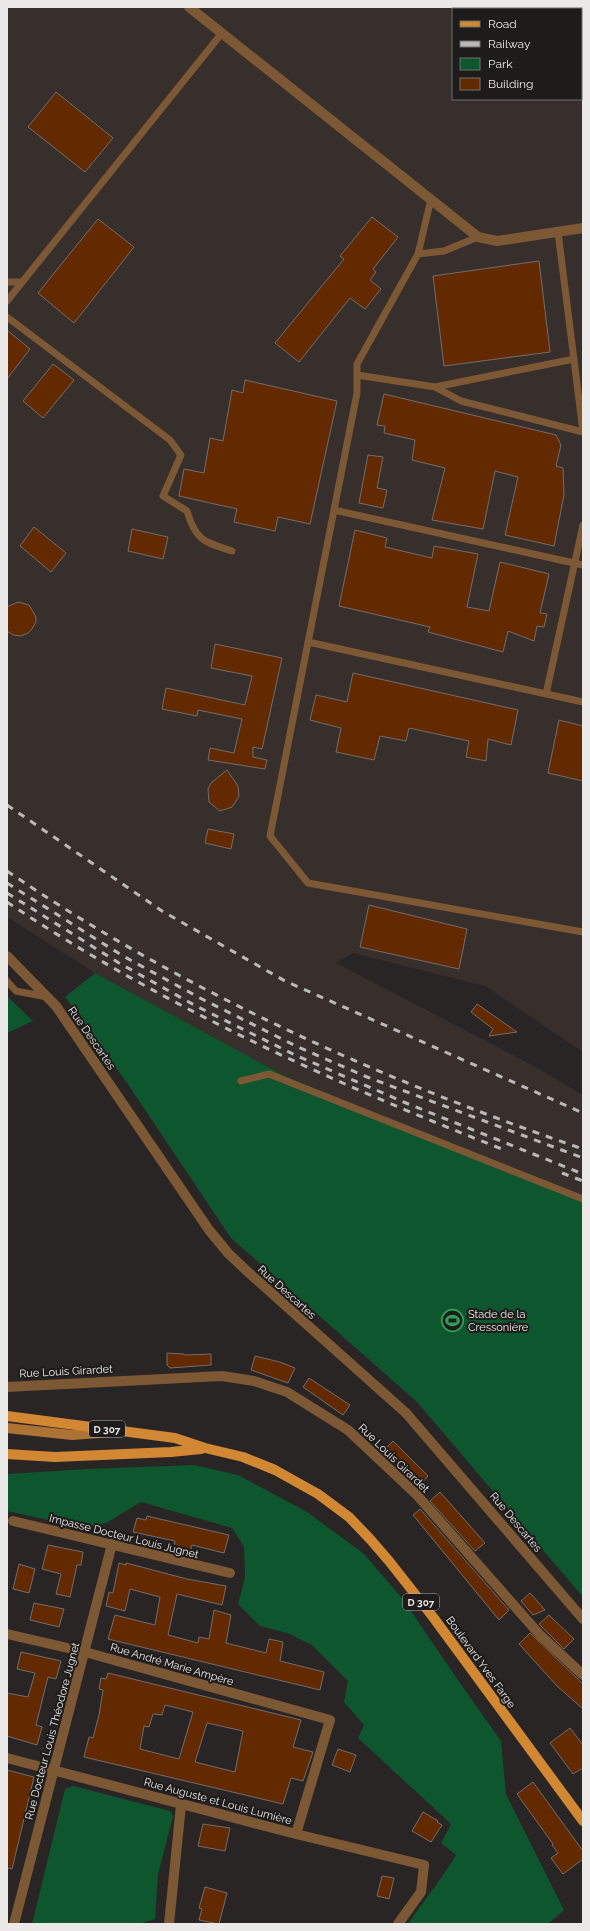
<svg xmlns="http://www.w3.org/2000/svg" width="590" height="1931" viewBox="0 0 590 1931" font-family="Raleway,sans-serif">
<style>
.built{fill:#372f2b;fill-rule:evenodd}
.green{fill:#0e562e}
.building{fill:#632900;stroke:#716e6c;fill-rule:evenodd}
.lines{fill:none;stroke-linecap:round;stroke-linejoin:round}
.lane{stroke:#7c5834;stroke-width:7}
.street{stroke:#7c5834;stroke-width:10}
.secondary{stroke:#ad7335;stroke-width:10}
.primary{stroke:#d28733;stroke-width:10}
.rail{stroke:#bbb9b8;stroke-width:3;stroke-dasharray:7 7;stroke-linecap:butt}
.labels{text-anchor:middle;stroke-width:4;stroke-linejoin:round;paint-order:stroke}
.shield{fill:#1e1c1b;stroke:#aeacaa;stroke-width:1}
.shield-label{font-size:10px;font-weight:bold;fill:#ebe9e8}
.street-label{font-size:11px;fill:#ebe9e8;stroke:#1e1c1b}
.poi-label{font-size:11px;fill:#ebe9e8;stroke:#1e1c1b;text-anchor:start}
</style>
<rect width="100%" height="100%" fill="#282524"/>
<!-- built -->
<path class="built" d="M7,7H583V1052L485,986L353,953L336,963L534,1066L583,1095V1196L537,1180L287,1077L95,973L7,917ZM453,9H581V99H453Z"/>
<!-- green -->
<path class="green" d="M95,973L287,1077L537,1180L583,1196V1597L417,1402L231,1238L127,1083L65,997Z
M7,996L33,1021L7,1033Z
M194,1465L238,1475L307,1512L363,1553L402,1598L460,1683L501,1741L506,1794L564,1910L548,1924H408C424,1900 442,1879 456,1855L441,1843L451,1824L358,1738L364,1725L344,1702L348,1681L312,1645L287,1633L260,1626L238,1604L245,1577L244,1547L232,1528L141,1502L106,1523L85,1528L7,1511V1474L87,1469Z
M73,1786L170,1811L173,1816L158,1875L155,1919L139,1924H32L65,1789Z"/>
<!-- building -->
<path class="building" d="M56,92L113,138L85,172L28,127Z
M372,217L398,237L373,269L376,272L370,280L381,289L365,309L350,298L299,362L275,343L344,259L340,256Z
M98,219L134,247L74,323L38,293Z
M539,261L550,352L444,366L433,276Z
M7,330L30,349L7,379Z
M53,364L74,380L43,418L23,401Z
M245,380L337,401L310,524L278,517L275,531L234,522L237,509L179,496L184,469L204,473L210,438L223,441L232,390L243,393Z
M384,394L556,435L561,445L556,466L563,468L564,495L554,546L505,535L518,477L495,471L483,529L432,520L445,468L412,460L415,440L384,433L385,426L377,425Z
M368,455L383,457L377,488L387,490L383,508L359,503Z
M34,527L66,553L51,572L20,546Z
M132,529L168,537L163,559L128,551Z
M355,530L387,538L385,547L432,558L434,546L478,554L467,607L489,611L500,562L549,574L540,613L547,614L544,627L537,626L534,641L508,631L503,652L428,632L430,627L339,606Z
M18,602L29,605L36,617V622L32,629L28,633L21,636L13,635L7,631V607Z
M215,644L282,658L262,749L253,747V757L267,760L265,769L208,760L210,748L234,753L242,719L198,710L197,716L162,709L166,688L245,705L252,676L211,668Z
M353,673L518,710L511,745L488,739L486,761L466,757L469,741L409,728L406,741L380,736L374,760L336,752L341,728L310,720L316,695L347,702Z
M559,720L583,726V781L548,773Z
M227,770L238,786L239,796L232,807L220,811L209,802L208,789L211,783Z
M208,829L234,834L231,849L205,843Z
M369,905L467,929L459,969L360,947Z
M477,1004L517,1032L489,1036L493,1029L471,1012Z
M167,1353L184,1354V1355L211,1354V1365L170,1368L167,1365Z
M255,1356L280,1362L295,1368L288,1383L251,1370Z
M309,1378L350,1405L343,1415L303,1387Z
M393,1441L428,1476L421,1484L384,1450Z
M440,1492L485,1543L475,1551L430,1501Z
M420,1509L509,1610L499,1620L413,1515Z
M147,1516L229,1535L224,1553L192,1545L190,1552L176,1549L174,1547L175,1541L133,1532L137,1518L146,1520Z
M48,1545L83,1552L81,1565H77L70,1597L56,1594L61,1574L42,1569Z
M119,1563L126,1565V1563L187,1579L226,1586L222,1605L177,1594L168,1635L198,1643L199,1637L209,1639L214,1610L231,1615L226,1643L266,1653L269,1639L283,1642L280,1661L324,1672L320,1690L108,1639L115,1615L155,1625L160,1597L130,1589L125,1611L106,1606L109,1592L113,1593Z
M19,1564L35,1569L29,1593L13,1589Z
M530,1593L545,1610L533,1615L521,1601Z
M34,1603L64,1609L59,1627L30,1620Z
M549,1615L574,1639L564,1649L539,1624Z
M530,1633L583,1684V1709L557,1686L519,1644Z
M21,1652L61,1661L56,1679L48,1677L36,1725L42,1727L37,1745L7,1736V1693L28,1697L35,1673L17,1669Z
M108,1673L301,1720L293,1747L313,1752L303,1781L291,1778L283,1804L84,1757L89,1737L93,1738L99,1715L103,1690L99,1689L101,1678L106,1679ZM165,1705L193,1712L179,1759L140,1749L144,1726L149,1727L153,1714L162,1715ZM207,1723L243,1731L235,1772L195,1762Z
M570,1728L583,1745V1768L573,1774L550,1743Z
M338,1749L356,1755L350,1772L332,1765Z
M7,1770L34,1777L12,1869L7,1868Z
M533,1782L583,1851V1859L563,1874L551,1858L558,1853L552,1845L553,1844L517,1794Z
M423,1812L438,1821L437,1822L442,1825L431,1842L412,1831Z
M203,1824L230,1828L225,1851L198,1846Z
M382,1876L394,1878L389,1899L377,1896Z
M205,1887L227,1893L219,1924L199,1920L202,1909L199,1908Z"/>
<g class="lines">
<!-- lane -->
<path class="lane" d="M431,199L418,254L444,251L478,237
M558,232L583,432
M418,254L357,364V393L270,836L308,883L583,932
M7,282H20
M7,301L222,33
M7,317L170,440L181,455L163,496L187,511C196,541 204,542 232,551
M357,375L435,387L574,359
M435,387L461,401L583,432
M334,510L583,565
M308,642L583,702
M546,694L583,525
M7,981L16,991L47,997
M241,1081L269,1074L583,1199"/>
<!-- street -->
<path class="street" d="M189,7L478,237L497,241L583,228
M7,956L56,1006L209,1230L228,1253L248,1272L406,1413L583,1619
M7,1387L222,1376L254,1381L287,1392L348,1430L416,1494L540,1635L583,1675
M13,1521L230,1573
M7,1634L85,1652L330,1720L296,1834
M7,1758L296,1834L424,1865L421,1892L398,1924
M14,1924L112,1544
M169,1924L181,1805"/>
<!-- secondary -->
<path class="secondary" d="M7,1428L72,1435L113,1432"/>
<!-- primary -->
<path class="primary" d="M7,1416L175,1438L205,1448L243,1457L275,1470L318,1494L349,1517L370,1539L389,1561L433,1617L583,1821
M7,1454L55,1457L171,1452L201,1449"/>
<!-- rail -->
<path class="rail" d="M7,805L162,911L285,981L583,1113
M7,871C183,991 382,1080 583,1149
M7,883L123,956L200,998L298,1047L367,1077L583,1158
M7,893L119,963L196,1006L295,1055L406,1103L583,1174
M7,902C162,1006 333,1083 507,1151
M562,1173L583,1181"/>
</g>
<!-- icons -->
<defs>
<symbol id="stadium-ring" viewBox="-11 -11 22 22"><circle r="9.5" fill="#1e1c1b" stroke="#2e9e5b" stroke-width="1.5"/><path d="M0-5a6.5 5 0 1 0 0 10a6.5 5 0 1 0 0-10ZM-3.5-1.8h7v3.6h-7Z" fill="#2e9e5b"/></symbol>
</defs>
<g fill-rule="evenodd">
<use href="#stadium-ring" x="440" y="1308" width="25" height="25"/>
</g>
<g class="labels">
<!-- shield labels -->
<g class="shield">
<rect x="89" y="1421" width="36" height="16" rx="3"/>
<rect x="403" y="1594" width="36" height="16" rx="3"/>
</g>
<g class="shield-label">
<text x="107" y="1433">D 307</text>
<text x="421" y="1606">D 307</text>
</g>
<!-- street labels -->
<g class="street-label">
<text transform="translate(92 1038) rotate(55)" y="4">Rue Descartes</text>
<text transform="translate(287 1292) rotate(42)" y="4">Rue Descartes</text>
<text transform="translate(66 1371) rotate(-3)" y="4">Rue Louis Girardet</text>
<text transform="translate(394 1458) rotate(44)" y="4">Rue Louis Girardet</text>
<text transform="translate(516 1522) rotate(50)" y="4">Rue Descartes</text>
<text transform="translate(124 1536) rotate(14)" y="4">Impasse Docteur Louis Jugnet</text>
<text transform="translate(481 1662) rotate(54)" y="4">Boulevard Yves Farge</text>
<text transform="translate(172 1664) rotate(16)" y="4">Rue André Marie Ampère</text>
<text transform="translate(52 1731) rotate(-75)" y="4">Rue Docteur Louis Théodore Jugnet</text>
<text transform="translate(218 1801) rotate(15)" y="4">Rue Auguste et Louis Lumière</text>
</g>
<!-- poi labels -->
<g class="poi-label">
<text x="468" y="1318">Stade de la<tspan x="468" dy="13">Cressonière</tspan></text>
</g>
</g>
<!-- border -->
<rect width="590" height="1931" fill="none" stroke="#ebe9e8" stroke-width="16"/>
<!-- legend -->
<rect x="452" y="8" width="130" height="92" fill="#1e1c1b" stroke="#706e6d"/>
<rect x="460" y="21" width="20" height="6" fill="#d28733" stroke="#706e6d"/>
<text x="488" y="28" font-size="12" fill="#ebe9e8">Road</text>
<rect x="460" y="41" width="20" height="6" fill="#bbb9b8" stroke="#706e6d"/>
<text x="488" y="48" font-size="12" fill="#ebe9e8">Railway</text>
<rect x="460" y="58" width="20" height="12" fill="#0e562e" stroke="#706e6d"/>
<text x="488" y="68" font-size="12" fill="#ebe9e8">Park</text>
<rect x="460" y="78" width="20" height="12" fill="#632900" stroke="#706e6d"/>
<text x="488" y="88" font-size="12" fill="#ebe9e8">Building</text>
</svg>
